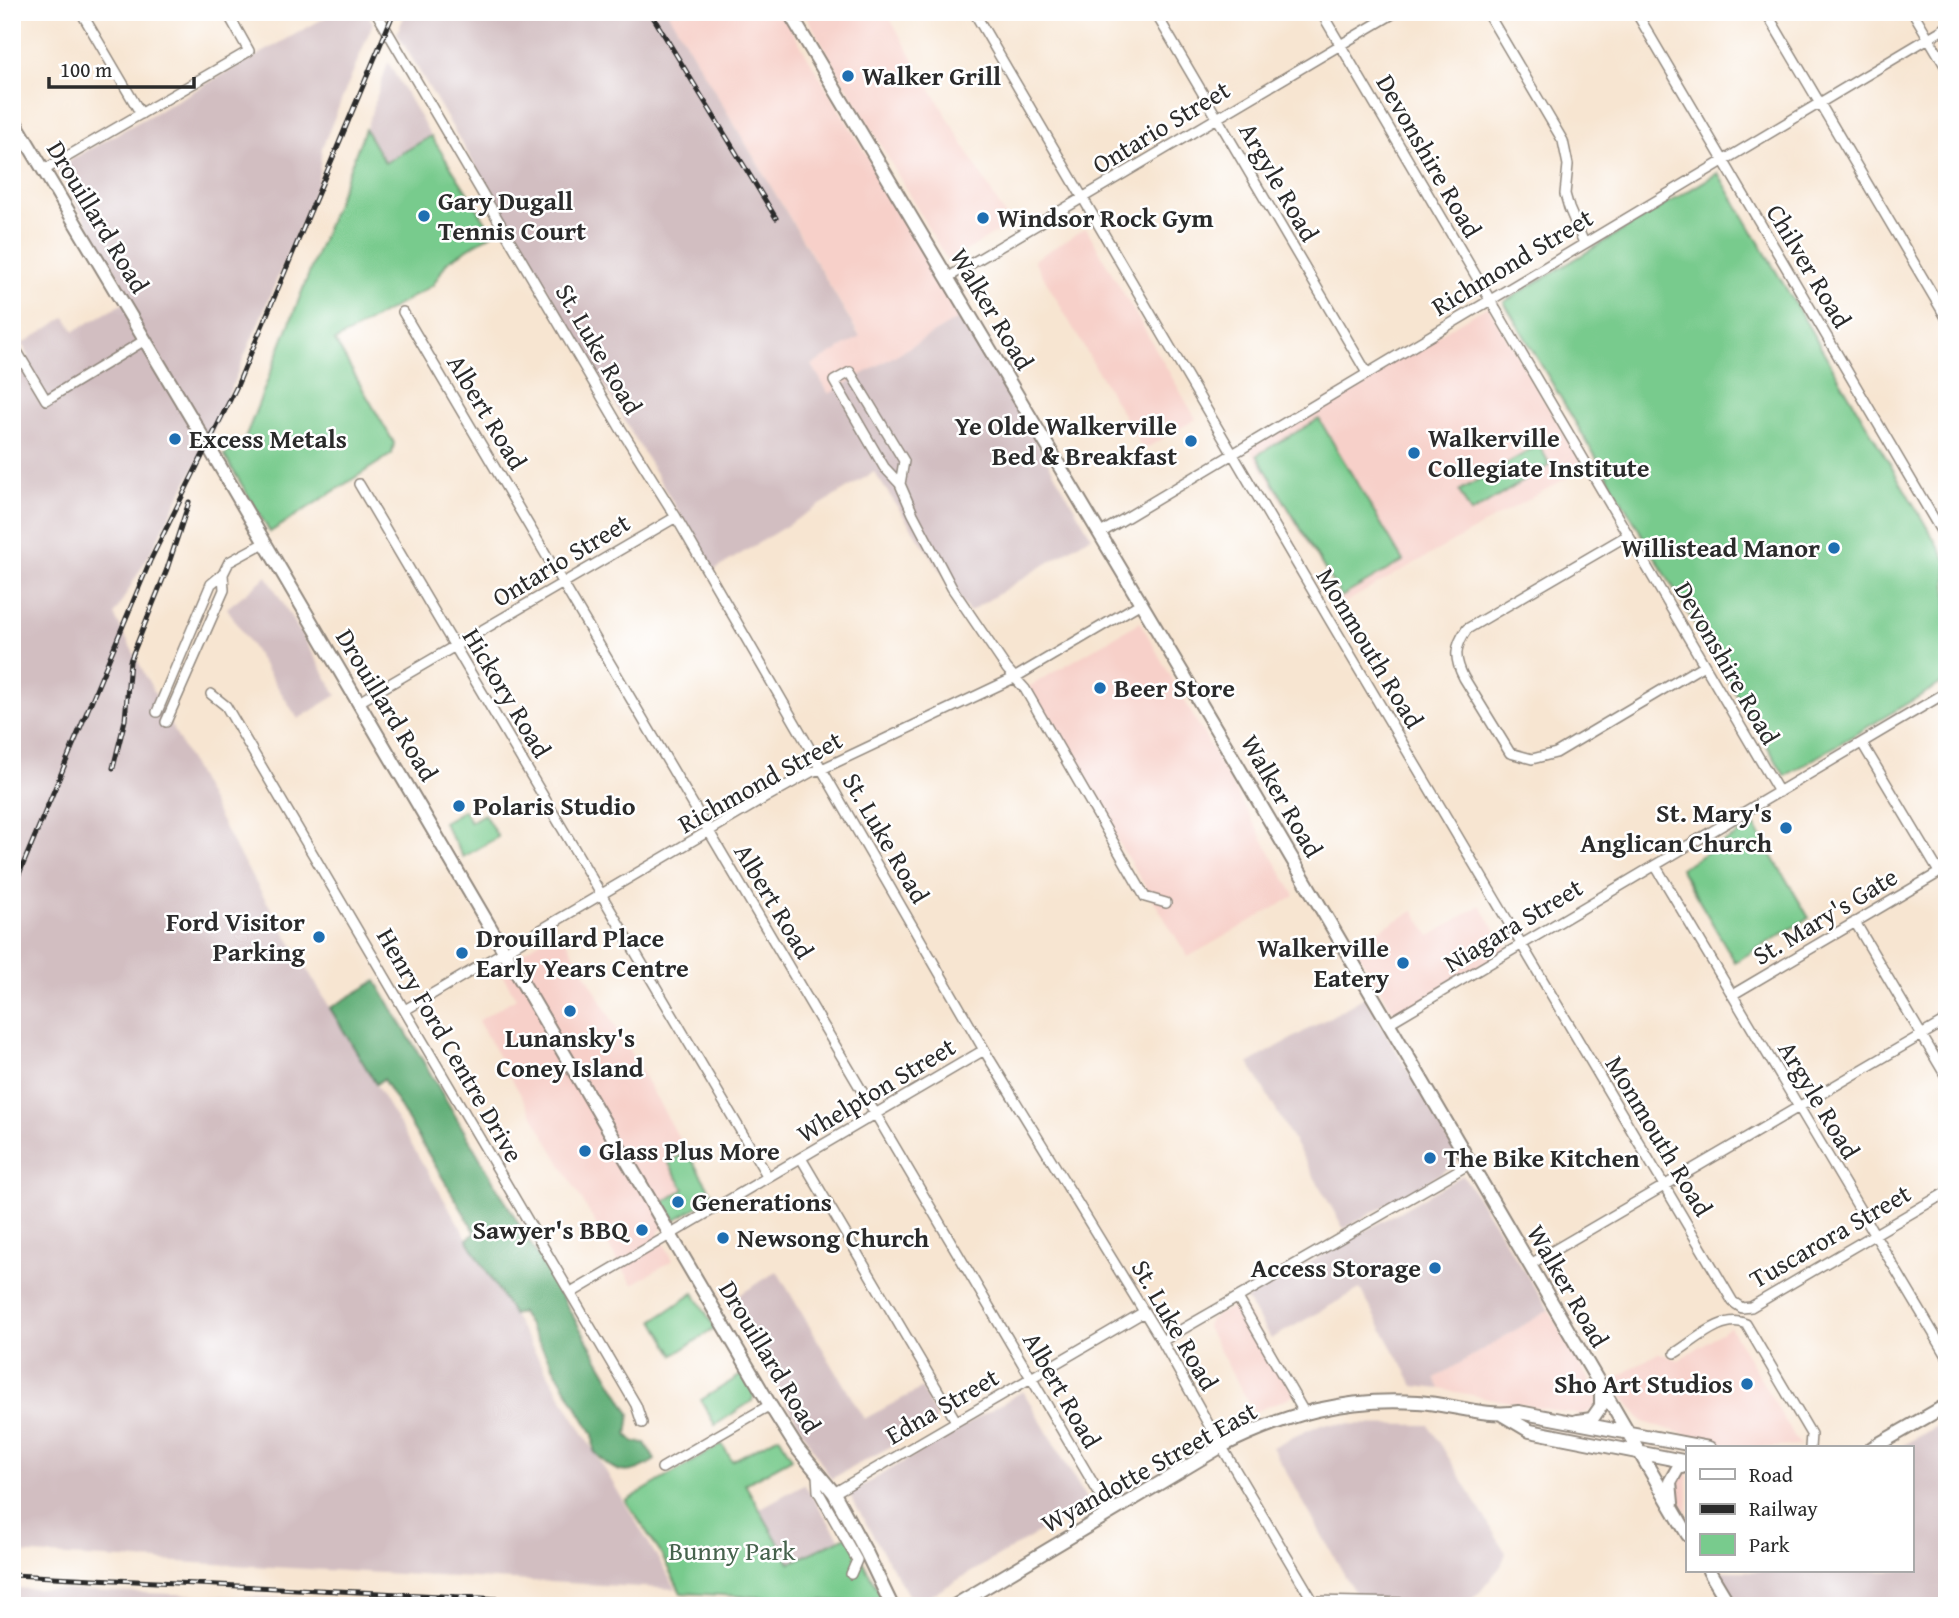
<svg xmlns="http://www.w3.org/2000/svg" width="1959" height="1618" viewBox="0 0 1959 1618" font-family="'Gentium Book Plus',serif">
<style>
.built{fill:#f7d0c9}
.industrial{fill:#d2bec1}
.green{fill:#78cb8d;stroke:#527b5c;stroke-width:2}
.forest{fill:#62af78;stroke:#466d52;stroke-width:2}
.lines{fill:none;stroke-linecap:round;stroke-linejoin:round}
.street-casing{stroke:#91887e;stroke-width:12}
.secondary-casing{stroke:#91887e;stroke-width:16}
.street{stroke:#fff;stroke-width:9}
.secondary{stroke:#fff;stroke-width:12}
.rail-casing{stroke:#2b2b2b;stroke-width:5}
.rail{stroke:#fff;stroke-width:2.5;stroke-dasharray:8;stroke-linecap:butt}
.poi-dot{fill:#1f6fb2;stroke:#fff;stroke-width:2.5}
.labels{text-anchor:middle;stroke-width:5;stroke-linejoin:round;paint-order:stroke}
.poi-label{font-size:26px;font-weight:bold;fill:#2b2b2b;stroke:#fff;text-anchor:start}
.street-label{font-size:26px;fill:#2b2b2b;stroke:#fff}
.park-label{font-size:26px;fill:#46634d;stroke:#fff}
</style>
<rect width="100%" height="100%" fill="#fff"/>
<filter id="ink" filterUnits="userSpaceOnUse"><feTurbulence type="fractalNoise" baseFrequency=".0143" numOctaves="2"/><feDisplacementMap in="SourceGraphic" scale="14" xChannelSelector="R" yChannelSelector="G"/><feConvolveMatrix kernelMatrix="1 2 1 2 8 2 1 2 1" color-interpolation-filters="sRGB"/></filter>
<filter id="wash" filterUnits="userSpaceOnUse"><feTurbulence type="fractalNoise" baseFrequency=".00686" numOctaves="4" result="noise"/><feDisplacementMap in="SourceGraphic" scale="28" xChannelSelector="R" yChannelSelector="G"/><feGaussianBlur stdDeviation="1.57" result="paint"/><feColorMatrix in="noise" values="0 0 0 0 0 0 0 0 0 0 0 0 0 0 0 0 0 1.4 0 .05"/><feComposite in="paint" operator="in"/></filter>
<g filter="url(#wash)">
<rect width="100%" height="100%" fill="#f7e5d1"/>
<!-- built -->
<path class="built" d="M668,12H781L963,316L829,394L812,365L860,336Z
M804,12H886L1010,224L948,262Z
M1086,228L1196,419L1143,450L1034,260Z
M1488,306L1584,468L1344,603L1248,446Z
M1140,622L1295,896L1188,957L1025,689Z
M1480,905L1509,953L1397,1018L1353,944L1414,911L1430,936Z
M560,929L687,1152L668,1162L684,1189L665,1202L675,1220L658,1232L673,1260L633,1284L615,1257L478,1021L516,998L498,967Z
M1242,1305L1295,1395L1254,1412L1206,1326L1211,1319L1221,1312Z
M1549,1310L1596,1393L1597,1402L1593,1409L1580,1415L1440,1389L1435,1378Z
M1730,1327L1800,1446L1750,1448L1711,1441L1643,1422L1610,1382L1658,1353L1679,1360Z
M1686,1472H1688V1513L1681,1503L1674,1484Z"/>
<!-- industrial -->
<path class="industrial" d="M335,12H367L373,23L322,148L318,182L213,431L153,548L114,615L235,848L676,1589L12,1553V366L29,357L22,344L66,317L74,331L131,299L56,168Z
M406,12H668L860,337L812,365L829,394L963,316L1091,536L969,612L874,472L713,571L397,33Z
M388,62L431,136L385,163L366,129Z
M267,576L337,695L298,719L227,608Z
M1365,997L1457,1155L1458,1160L1454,1166L1344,1229L1249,1063Z
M1463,1175L1549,1310L1435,1378L1440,1389L1414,1386L1360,1289L1271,1339L1246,1299Z
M777,1271L864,1419L922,1388L937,1421L831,1479L727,1303Z
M1023,1391L1089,1503L927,1598L908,1595L849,1494Z
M1947,1420V1606H1737L1715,1571H1912V1448H1898Z
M1321,1424L1429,1425L1506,1553L1501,1566L1480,1592L1461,1606H1362L1272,1447Z
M804,1484L839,1538L791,1563L759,1509Z
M12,1588L391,1602L393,1606H12Z"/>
<!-- green -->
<path class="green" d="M365,129L385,163L431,136L493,233L447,262L433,285L335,341L394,443L392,454L270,532L224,455L244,441Z
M1718,173L1947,561V680L1785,776L1504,302Z
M1319,419L1403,561L1341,597L1257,455Z
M1539,445L1550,465L1471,513L1459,491Z
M464,810L470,822L484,814L498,837L463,857L443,822Z
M1754,825L1809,918L1735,962L1680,868Z
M687,1152L714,1197L675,1220L664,1202L684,1189L668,1162Z
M694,1293L715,1328L674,1355L654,1320Z
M743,1374L754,1393L752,1401L715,1425L701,1400Z
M779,1436L792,1458L745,1484L790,1563L848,1535L882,1597L873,1603L681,1593L660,1552L626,1501L722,1444L732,1461Z"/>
<!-- forest -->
<path class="forest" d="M376,981L621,1398L630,1414L627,1435L634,1442L645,1443L655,1460C628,1479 614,1474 594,1451L593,1434L521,1312L513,1315L467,1239L476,1233L383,1079L376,1084L330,1008Z"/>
</g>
<g filter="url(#ink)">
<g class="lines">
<defs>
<path id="street" d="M81,12L141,114
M376,12L619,426L676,517L984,1050L1162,1341L1210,1427L1313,1601L1409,1603
M974,12L1328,617L1733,1302L1742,1308L1751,1307L1947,1192
M1155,12L1367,373
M1321,12L1779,792
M1487,12L1563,141L1568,165L1565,194L1569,208L1584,243
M1636,12L1947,541
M1766,12L1947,319
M1913,12L1947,69
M44,170L249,51L227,12
M947,278L1396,12
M403,312L1110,1512
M12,343L46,400L145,340
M359,484L768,1177
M900,484L904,461L850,372L834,381L884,467L900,484L913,514L952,588L1007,669L1025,689L1145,897L1166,903
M1099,534L1947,27
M1628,535L1467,629C1454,647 1454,659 1464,678L1510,753L1532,759L1556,753L1704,665
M211,694L226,706L636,1405L642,1423
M359,702L676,517
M157,712L211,584L223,574L229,562L264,543
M166,722L224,590L223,574
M1862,743L1939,872
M1655,865L1947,1356
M1855,922L1947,1078
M1732,995L1947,868
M405,1010L768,796L811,772L822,769L1014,678L1141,603
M1389,1023L1947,692
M801,1158L956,1421
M1529,1265L1947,1020
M571,1293L984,1050
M1238,1298L1304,1412
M1162,1341L1471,1163
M1675,1353C1695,1341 1723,1313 1746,1324L1811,1434L1810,1448
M662,1468L770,1405
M817,1475L818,1491L857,1560L851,1574
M834,1493L1144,1312"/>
<path id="secondary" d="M789,12L1229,751L1688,1535
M12,117L211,451L770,1405L797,1448L834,1493L866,1552L892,1606
M1503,1415L1530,1431L1688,1462
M1577,1421L1592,1419L1601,1406V1388
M1872,1448L1947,1405
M1672,1503L1670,1482L1678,1468L1688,1465
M1709,1571L1730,1606
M954,1606L1222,1446C1285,1414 1346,1397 1418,1402C1452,1404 1485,1418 1519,1412L1709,1448"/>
</defs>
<!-- street casing -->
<use href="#street" class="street-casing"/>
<!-- secondary casing -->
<use href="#secondary" class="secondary-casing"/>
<!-- street -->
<use href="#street" class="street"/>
<!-- secondary -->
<use href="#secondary" class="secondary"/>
<defs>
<path id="rail" d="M650,12L776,218
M113,768L125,720L130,661L167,569L189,502
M12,891L150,561L237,386L394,12
M12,1575L646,1606"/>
</defs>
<!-- rail casing -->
<use href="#rail" class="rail-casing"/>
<!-- rail -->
<use href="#rail" class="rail"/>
</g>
</g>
<!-- markers -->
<g class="poi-dot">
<circle cx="848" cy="76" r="7"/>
<circle cx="424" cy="216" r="7"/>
<circle cx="983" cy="218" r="7"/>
<circle cx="175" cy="439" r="7"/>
<circle cx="1191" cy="441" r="7"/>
<circle cx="1414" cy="453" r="7"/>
<circle cx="1834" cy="548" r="7"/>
<circle cx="1100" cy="688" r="7"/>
<circle cx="459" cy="806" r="7"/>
<circle cx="1786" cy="828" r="7"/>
<circle cx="319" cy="937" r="7"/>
<circle cx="462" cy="953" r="7"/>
<circle cx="1403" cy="963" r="7"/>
<circle cx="570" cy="1011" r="7"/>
<circle cx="585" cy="1151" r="7"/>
<circle cx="1430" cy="1158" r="7"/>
<circle cx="678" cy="1202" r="7"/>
<circle cx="642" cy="1230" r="7"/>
<circle cx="723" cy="1238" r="7"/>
<circle cx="1435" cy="1268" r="7"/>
<circle cx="1747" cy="1384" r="7"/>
</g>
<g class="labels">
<!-- poi labels -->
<g class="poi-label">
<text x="862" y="85">Walker Grill</text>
<text x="438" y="210">Gary Dugall<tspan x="438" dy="30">Tennis Court</tspan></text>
<text x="997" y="227">Windsor Rock Gym</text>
<text x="1177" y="435" text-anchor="end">Ye Olde Walkerville<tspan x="1177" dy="30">Bed &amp; Breakfast</tspan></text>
<text x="1428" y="447">Walkerville<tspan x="1428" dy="30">Collegiate Institute</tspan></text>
<text x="189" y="448">Excess Metals</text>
<text x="1820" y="557" text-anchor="end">Willistead Manor</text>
<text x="1114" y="697">Beer Store</text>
<text x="473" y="815">Polaris Studio</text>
<text x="1772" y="822" text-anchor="end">St. Mary's<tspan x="1772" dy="30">Anglican Church</tspan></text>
<text x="305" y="931" text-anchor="end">Ford Visitor<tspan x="305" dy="30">Parking</tspan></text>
<text x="476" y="947">Drouillard Place<tspan x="476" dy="30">Early Years Centre</tspan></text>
<text x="1389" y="957" text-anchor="end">Walkerville<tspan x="1389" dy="30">Eatery</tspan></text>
<text x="570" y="1047" text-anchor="middle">Lunansky's<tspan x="570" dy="30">Coney Island</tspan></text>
<text x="599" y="1160">Glass Plus More</text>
<text x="1444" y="1167">The Bike Kitchen</text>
<text x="692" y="1211">Generations</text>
<text x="628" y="1239" text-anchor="end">Sawyer's BBQ</text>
<text x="737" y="1247">Newsong Church</text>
<text x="1421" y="1277" text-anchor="end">Access Storage</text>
<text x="1733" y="1393" text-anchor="end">Sho Art Studios</text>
</g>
<!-- street labels -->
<g class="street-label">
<text transform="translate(1161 127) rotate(-31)" y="9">Ontario Street</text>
<text transform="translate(1429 156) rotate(60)" y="9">Devonshire Road</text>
<text transform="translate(1279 182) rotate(60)" y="9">Argyle Road</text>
<text transform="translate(98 217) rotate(59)" y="9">Drouillard Road</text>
<text transform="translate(1512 262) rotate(-31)" y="9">Richmond Street</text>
<text transform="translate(1809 266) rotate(59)" y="9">Chilver Road</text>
<text transform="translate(992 309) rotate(59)" y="9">Walker Road</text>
<text transform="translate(599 349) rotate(60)" y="9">St. Luke Road</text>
<text transform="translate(487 412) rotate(59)" y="9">Albert Road</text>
<text transform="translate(561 560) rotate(-31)" y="9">Ontario Street</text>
<text transform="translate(1370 648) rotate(59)" y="9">Monmouth Road</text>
<text transform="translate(1727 663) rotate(60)" y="9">Devonshire Road</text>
<text transform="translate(507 693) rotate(59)" y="9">Hickory Road</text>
<text transform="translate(387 705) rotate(59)" y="9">Drouillard Road</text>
<text transform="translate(760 782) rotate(-29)" y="9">Richmond Street</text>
<text transform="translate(1282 796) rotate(60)" y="9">Walker Road</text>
<text transform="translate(886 838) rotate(60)" y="9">St. Luke Road</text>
<text transform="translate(774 901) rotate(59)" y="9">Albert Road</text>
<text transform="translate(1825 916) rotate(-31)" y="9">St. Mary's Gate</text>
<text transform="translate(1513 925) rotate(-31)" y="9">Niagara Street</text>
<text transform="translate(450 1045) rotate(60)" y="9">Henry Ford Centre Drive</text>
<text transform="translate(876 1090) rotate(-31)" y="9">Whelpton Street</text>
<text transform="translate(1819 1100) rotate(59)" y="9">Argyle Road</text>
<text transform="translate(1659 1136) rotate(59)" y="9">Monmouth Road</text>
<text transform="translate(1830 1236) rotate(-30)" y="9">Tuscarora Street</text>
<text transform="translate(1568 1286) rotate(60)" y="9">Walker Road</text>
<text transform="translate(1175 1325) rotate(60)" y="9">St. Luke Road</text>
<text transform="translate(770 1357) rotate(59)" y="9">Drouillard Road</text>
<text transform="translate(1062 1390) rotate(60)" y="9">Albert Road</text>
<text transform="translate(942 1406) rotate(-30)" y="9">Edna Street</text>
<text transform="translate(1149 1467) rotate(-29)" y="9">Wyandotte Street East</text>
</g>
<!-- park labels -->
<g class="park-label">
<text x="732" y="1560">Bunny Park</text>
</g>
</g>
<!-- margin -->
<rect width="1959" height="1618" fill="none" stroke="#fff" stroke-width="42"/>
<!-- legend -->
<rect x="1686" y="1446" width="228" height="126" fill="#ffffff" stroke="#aaaaaa" stroke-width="2"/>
<rect x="1700" y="1469" width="35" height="10" fill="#ffffff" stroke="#aaaaaa" stroke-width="2"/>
<text x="1749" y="1482" font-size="21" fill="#2b2b2b">Road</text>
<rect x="1700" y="1504" width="35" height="10" fill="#2b2b2b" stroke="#aaaaaa" stroke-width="2"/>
<text x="1749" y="1516" font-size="21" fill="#2b2b2b">Railway</text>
<rect x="1700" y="1534" width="35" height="21" fill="#78cb8d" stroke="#aaaaaa" stroke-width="2"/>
<text x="1749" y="1552" font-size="21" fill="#2b2b2b">Park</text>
<!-- scale -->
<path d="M49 77v10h145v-10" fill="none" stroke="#2b2b2b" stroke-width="3.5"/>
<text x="60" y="77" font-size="21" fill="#2b2b2b" stroke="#ffffff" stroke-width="5" paint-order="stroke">100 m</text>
</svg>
